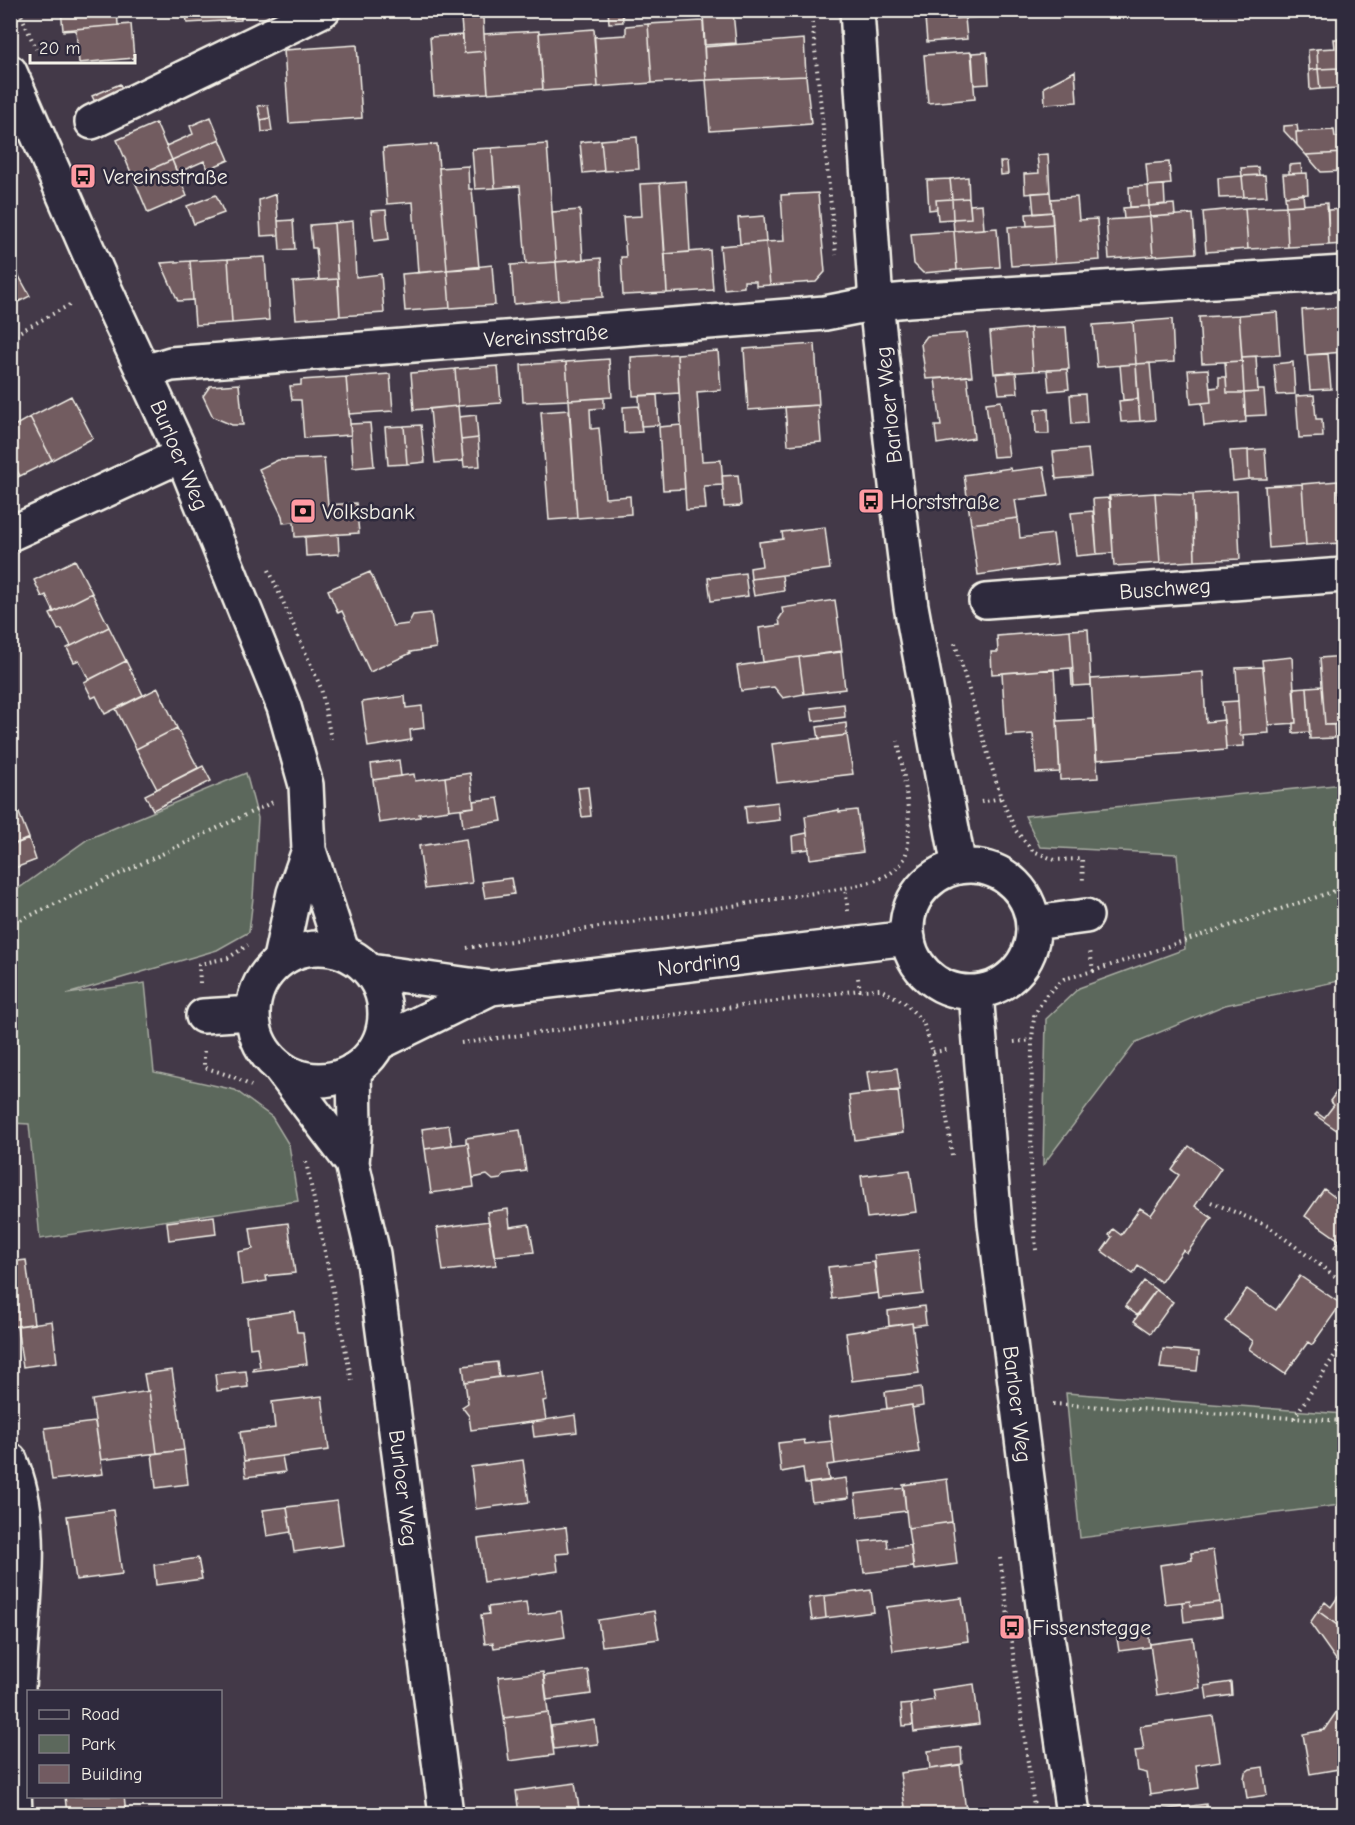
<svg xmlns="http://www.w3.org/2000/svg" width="1355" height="1825" viewBox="0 0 1355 1825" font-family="'Comic Neue',sans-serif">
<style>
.green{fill:#5c685c;stroke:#a8aca2;stroke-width:1.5}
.building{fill:#725b61;stroke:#f4f1e8;stroke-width:1.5}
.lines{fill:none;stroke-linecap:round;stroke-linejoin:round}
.street-casing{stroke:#f4f1e8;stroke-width:38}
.secondary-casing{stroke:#f4f1e8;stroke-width:38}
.path{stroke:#f4f1e8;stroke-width:4;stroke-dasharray:1.5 4.5;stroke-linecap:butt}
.street{stroke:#2f2a3d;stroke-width:33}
.secondary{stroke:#2f2a3d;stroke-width:33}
.labels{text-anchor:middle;stroke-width:5;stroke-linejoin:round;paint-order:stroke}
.poi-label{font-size:22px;fill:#f4f1e8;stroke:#2f2a3d;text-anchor:start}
.street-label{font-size:22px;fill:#f4f1e8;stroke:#2f2a3d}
</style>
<rect width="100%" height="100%" fill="#433948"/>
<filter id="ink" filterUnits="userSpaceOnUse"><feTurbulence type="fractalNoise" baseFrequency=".0167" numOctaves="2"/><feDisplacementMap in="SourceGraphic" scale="12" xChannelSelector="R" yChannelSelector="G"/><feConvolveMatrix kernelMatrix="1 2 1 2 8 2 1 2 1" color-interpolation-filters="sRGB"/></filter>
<g filter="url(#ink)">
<!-- green -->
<path class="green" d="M246,773L258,818L253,898L249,932L217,950L67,994L145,983L154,1072L235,1090L272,1117L289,1145L298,1201L40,1239L29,1124L11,1123V894L88,839Z
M1344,784V980L1225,1005L1136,1042L1043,1165L1046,1019L1079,988L1185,949L1177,854L1040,847L1025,816Z
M1066,1393L1344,1414V1491L1340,1505L1080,1538Z"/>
<!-- building -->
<path class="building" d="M61,10H117L118,25L132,24L63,30Z
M178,10H241V20L187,23L186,11Z
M608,10H622L623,22L609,23Z
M948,10H1015L1016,15L948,19Z
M733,12L736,43L705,45L703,14Z
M948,17V19L965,18L967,39L927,42L925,18Z
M483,18L485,51L464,53L461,19Z
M703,21L706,80L652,83L648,24Z
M131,24L134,58L79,63L76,30L63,31V30Z
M648,24L652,83L598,87L594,37L626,35V26Z
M594,29L598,87L543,91L539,33Z
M539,31L543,89L488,93L484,34Z
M463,35L464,53L485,51L488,93L434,96L430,37Z
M804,39L806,76L706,80L704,47Z
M1334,39H1338L1339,68L1318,69L1317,49L1335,48Z
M1338,39H1344V68H1339Z
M357,45L362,118L289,123L284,50Z
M1317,49L1318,69L1309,70L1308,50Z
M971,52L975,99L928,103L924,55Z
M987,52L989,84L974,85L972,53Z
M1339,68L1340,88L1320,89L1318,69Z
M1339,68H1344V89L1340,88Z
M1318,69L1320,89L1310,90L1309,70Z
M1075,71L1077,102L1045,104L1044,87Z
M806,76L811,124L710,131L706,80Z
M120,84L126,98L99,110L92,96Z
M268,105L270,118L261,120L258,106Z
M211,117L220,139L172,160L166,146L193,134L190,126Z
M270,118L272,131L262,132L261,120Z
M156,123L172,160L133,177L117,140Z
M1297,125L1298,132H1296L1297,145L1284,131V126Z
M1334,130L1335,137H1344V153L1306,155L1297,145L1296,132Z
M637,137L639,169L604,171L601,140Z
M220,139L229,160L208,169L204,161L177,173L172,160Z
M601,140L604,171L583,173L580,142Z
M437,144L447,270L418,273L413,202L387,204L383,148Z
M547,144L556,262L526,264L520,186L495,188L492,148Z
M492,148L495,188L475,189L472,149Z
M1344,153V171L1321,172L1306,155Z
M1048,154L1050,192L1025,194L1024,174L1039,173L1037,155Z
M172,160L187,196L148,213L133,177Z
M1000,162H1007L1008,174L1001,175Z
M1169,162L1171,184L1148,186L1146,164Z
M1301,164L1302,173L1289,174V165Z
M468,166L469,189H472L479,268L447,270L439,168Z
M1258,167L1259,175L1242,176L1241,168Z
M1307,173L1308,194L1285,196L1283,174Z
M1265,175L1267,196L1244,197L1242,176Z
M1242,176L1244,197L1219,198L1218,178Z
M968,177L969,198L952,199L950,179Z
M950,179L952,199L936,200L937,209L929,210L927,180Z
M686,181L690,252L665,254L660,183Z
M660,183L667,293L623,295L621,257H626L623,217L642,216L640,184Z
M1164,185L1165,204L1149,206L1148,186Z
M1148,186L1149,206L1130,207L1129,187Z
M1050,192L1052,212L1034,214L1032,193Z
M818,193L825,272L816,282L770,285L766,242L784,241L781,195Z
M276,194L279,235L261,236L259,200Z
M1303,194L1304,205L1286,206L1285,196Z
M216,195L224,213L194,224L187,206Z
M1077,197L1079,220L1097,219L1100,260L1055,263L1051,199Z
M969,198L971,218L953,219L952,199Z
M952,199L953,219L938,220L936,200Z
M1327,203L1329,245L1288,247L1286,206Z
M982,204L984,229L954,231L953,219L971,218L970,205Z
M1174,204L1175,215L1150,217L1149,206Z
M1149,206L1150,217L1124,219L1123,208Z
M1286,206L1288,247L1248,249L1245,208Z
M1245,208L1248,249L1206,252L1203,212Z
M1344,209V244L1329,245L1328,210Z
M386,210L389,239L374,241L371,211Z
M580,210L583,260L556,262L552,212Z
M1052,212L1053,224L1027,226L1026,214Z
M1193,214L1196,253L1153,256L1150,217Z
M764,216L766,242L740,244L738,218Z
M1150,217L1153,256L1109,259L1106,220Z
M293,220L295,249L280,250L278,221Z
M353,221L356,277L381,274L384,313L340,316L334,223Z
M334,223L338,279L319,280L316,248H312L310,225Z
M1053,224L1055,263L1011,266L1008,227Z
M997,228L1000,267L957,270L954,231Z
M954,231L957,270L923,273L914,264L911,234Z
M766,242L770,285L756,286V281H744V287L724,289L720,246Z
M710,250L713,290L667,293L665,254Z
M265,257L269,320L232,323L228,259Z
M601,258L603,297L559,300L556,262Z
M228,259L232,323L195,325L190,261Z
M10,260L30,296L10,306Z
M190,261L193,300L178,301L161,263Z
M556,262L559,300L514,304L511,265Z
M492,265L495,305L450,308L447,270Z
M447,270L450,308L405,311L402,274Z
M338,279L340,316L296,319L293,282Z
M1342,307L1344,352L1305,355L1302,310Z
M1277,312L1280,355L1242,357L1239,315Z
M1239,315L1242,361L1202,363L1199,317Z
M1172,319L1174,362L1136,364L1133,322Z
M1133,322L1136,364L1097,367L1093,325Z
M1066,327L1069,369L1033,371L1030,328Z
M1030,328L1033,371L994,374L990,332Z
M967,333L972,376L926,379L921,344L927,336Z
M815,344L819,405L748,410L744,349Z
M718,351L721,390L697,392L702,461L721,460L723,485L704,486L706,509L686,510L677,354Z
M677,354L679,393L633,396L631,357Z
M1328,354L1331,389L1310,390L1307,355Z
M1256,356L1258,392L1244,393L1242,357Z
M609,359L612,397L569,400L566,362Z
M1242,361L1244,393H1227L1225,362Z
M566,362L569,400L523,402L521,365Z
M1293,362L1295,394L1277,395L1274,364Z
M1150,363L1155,420L1140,421L1136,364Z
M1136,364L1138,399L1123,400L1120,365Z
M498,366L501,403L458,406L455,369Z
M455,369L458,406L414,410L411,373Z
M1067,369L1069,389L1049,391L1047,370Z
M1208,369L1211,402L1191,404L1188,370Z
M1016,372L1018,393L999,394L996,373Z
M390,374L393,411L349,414L346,377Z
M967,376L974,438L937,444L935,426H941L935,379Z
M346,377L351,435L304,438L301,400H292L290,386L301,385V380Z
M1219,377H1226L1227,393H1244L1246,422L1204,426L1202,403L1211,402L1210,388L1219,387Z
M239,384L243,425H232L213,417L203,396L210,386Z
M1258,390H1264L1266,415L1245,416L1244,393L1258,392Z
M1085,394L1087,423L1072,424L1070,395Z
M657,395L659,425L641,426L639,396Z
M1314,395L1316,419H1322L1323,437L1299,438L1296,396Z
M71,396L93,438L52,460L30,417Z
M604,398V408L590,409L591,429L599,428L605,498L630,496L631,514L577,518L569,400Z
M1138,399L1140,421L1121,422L1119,401Z
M1001,401L1009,456L993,457L986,403Z
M1344,403V424L1339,425L1338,404Z
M818,405L821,442L788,445L785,407Z
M458,406L463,461L435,463L430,409Z
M639,406L642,432L624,433L623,407Z
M1048,409L1049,434H1036L1035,410Z
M569,410L577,518L549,520L541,412Z
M476,415L478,438L461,440L459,417Z
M30,417L52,460L20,476L10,457V432L15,429L14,426Z
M370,423L374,466L353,468L350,424Z
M421,425L425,462L407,464L404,426Z
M681,425L685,489L663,490L659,427Z
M404,426L407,464L388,465L385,427Z
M478,438L480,466L464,467L461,440Z
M1088,449L1091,476L1056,479L1053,452Z
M1265,449L1267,479H1249L1248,450Z
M1248,450L1249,479L1233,481L1230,451Z
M10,457L20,476L10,481Z
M324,458L328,505L356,503L359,533L295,537L294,522L283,523L282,516L259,469L278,460Z
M1044,467L1049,496L1015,500L1018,518L971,524L964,475L1010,468L1011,471Z
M738,475L741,506L724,507L722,476Z
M1338,481L1342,543L1306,545L1302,484Z
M1302,484L1306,545L1269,548L1265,486Z
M1237,491L1240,559L1195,561L1193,494Z
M1155,493L1160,563L1114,566L1109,496Z
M1155,493L1193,494L1195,561L1160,563Z
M1110,498L1113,553L1097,554L1093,499Z
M1093,511L1097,554L1076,556L1071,513Z
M1018,518L1020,538L1053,534L1057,564L978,575L971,524Z
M825,527L830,569L751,579L750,568L762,566L759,542L783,539L782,532Z
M338,534L339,554L306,556L305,537Z
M75,560L92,593L54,612L46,595L42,597L34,580Z
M370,572L393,626L408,624L413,615L431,613L436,648L410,652L411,653L370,672L342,611L338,613L328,590Z
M745,573L748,596L711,601L708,578Z
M782,575L784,591L754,596L751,579Z
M92,593L109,627L71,646L62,629L58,630L50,614Z
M835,600L842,651L763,662L759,628L780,625L779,619L783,613L782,608Z
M109,627L126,661L89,680L79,660L74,662L67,648Z
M1088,629L1091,685L1074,686L1070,630Z
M1070,630L1074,686H1072L1071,668L992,674L991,652H998L997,636Z
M841,652L845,689L804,694L799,657Z
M1344,656V724L1325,725L1320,658Z
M799,657L804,694L783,698L774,687L741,691L737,666Z
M1292,657L1296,723L1269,725L1262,660Z
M126,661L143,695L105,714L96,696L92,698L84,682Z
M1263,667L1269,733L1240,735L1236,668Z
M1054,669L1060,772L1036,773L1033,734L1006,736L1002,673Z
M1203,672L1206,722L1224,720L1226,750L1096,760L1091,679Z
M1322,686L1325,725H1334L1335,738L1310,739L1307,687Z
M1307,687L1310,732L1293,733V723H1296L1293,688Z
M158,688L177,728L136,749L116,709Z
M405,696L406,708L422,706L424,728L410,730L411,740L368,747L362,702Z
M1238,701L1240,735H1243L1244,746L1226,747L1222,702Z
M844,704L845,717L813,721L811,708Z
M1094,719L1098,778L1060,780L1057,721Z
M846,723L847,735L819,739L817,727Z
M177,728L198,768L157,789L136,749Z
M847,735L853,774L777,783L772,744Z
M399,760L401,776L373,780L371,764Z
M203,766L211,781L153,810L145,795Z
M470,773L474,807L449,810L445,777Z
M414,774L415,781L445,777L449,810L419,814L420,817L379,823L373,780Z
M588,787L591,816L582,817L578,788Z
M10,798H13L29,838L10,846Z
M498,798L502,821L463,827L461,809L474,807L473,801Z
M778,802L780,820L747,824L745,806Z
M839,810V812L857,810L863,852L810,859L805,816Z
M807,833L809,849L793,851L792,836Z
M29,839L36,860L10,870V846Z
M466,839L472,883L425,889L419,846Z
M511,878L514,894L485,898L482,882Z
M897,1068L900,1090L870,1093L867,1072Z
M1344,1082V1135L1315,1115L1317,1113L1324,1118L1334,1105L1330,1101Z
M898,1090L903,1133L855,1140L849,1096Z
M449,1125L452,1145L425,1149L422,1129Z
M520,1130L526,1171L504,1174L501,1179L493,1180L487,1175L473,1178L468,1143H466V1138Z
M468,1143L474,1187L431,1193L425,1149Z
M1189,1146L1221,1168L1195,1206L1212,1218L1187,1253L1183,1250L1161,1282L1138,1266L1133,1274L1102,1251L1112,1237L1109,1235L1113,1229L1121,1235L1140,1208L1151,1215L1179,1175L1172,1170Z
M910,1170L916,1212L867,1218L861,1176Z
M1324,1189L1340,1201L1344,1194V1254L1334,1247L1339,1240L1305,1216Z
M508,1209L510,1227L529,1224L534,1252L494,1256L487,1212Z
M214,1216L216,1234L169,1240L167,1222Z
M489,1221L496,1265L443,1271L437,1228Z
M288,1223L295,1273L266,1276L267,1281L242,1285L238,1252L253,1249L250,1228Z
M918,1250L923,1294L879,1299L874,1255Z
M26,1260L34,1324L10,1327V1262Z
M874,1262L878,1293L832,1299L828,1267Z
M1300,1276L1341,1304L1312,1345L1308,1342L1285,1374L1249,1349L1253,1341L1225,1321L1247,1289L1276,1310Z
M1144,1281L1156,1290L1137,1315L1125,1306Z
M1156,1290L1173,1302L1151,1333L1134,1321Z
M924,1306L926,1324L913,1326L912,1323L889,1326L888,1311Z
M294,1311L297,1332H303L307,1364L253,1371V1368L260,1367L257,1347L250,1348L247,1318Z
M52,1321L57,1362L23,1367L17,1326Z
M912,1323L919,1373L852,1381L846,1333Z
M1163,1349L1199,1352L1197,1371L1160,1368Z
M497,1362L499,1377L465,1382L463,1366Z
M172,1370L184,1450L157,1453L149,1391H147L144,1374Z
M246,1371L248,1387L217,1391L215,1374Z
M543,1371L547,1400L543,1401L546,1420L471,1430L469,1416L462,1407L468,1403L465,1382Z
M921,1387L923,1406L912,1408V1405L887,1409L885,1392Z
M149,1391L157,1453L101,1460L92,1400Z
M322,1396L329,1450L244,1461L240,1432L275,1428L272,1402Z
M912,1405L919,1452L835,1464L829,1417Z
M575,1415L577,1432L534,1437L532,1422Z
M95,1422L103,1474L52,1480L45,1428Z
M804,1440L805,1444L832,1441L835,1464L827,1465L829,1481L805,1484L803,1468L781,1472L778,1443Z
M184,1450L188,1484L156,1488L152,1454Z
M282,1456L285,1472L246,1477L244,1461Z
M523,1460L529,1502L476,1509L471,1467Z
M846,1478L849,1498L812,1502L809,1483Z
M947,1479L952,1522L908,1528L903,1485Z
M904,1488L906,1511L858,1517L855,1494Z
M337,1501L343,1545L294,1552L287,1507Z
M287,1507L291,1532L267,1536L263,1510Z
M113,1510L122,1574L76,1580L67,1516Z
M952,1522L957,1564L914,1570L908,1528Z
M566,1527L569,1553L556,1554L558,1571L484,1582L478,1539Z
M887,1539L888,1548L911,1545L913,1567L864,1573L860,1542Z
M1213,1550L1220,1602L1191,1606L1190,1601L1165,1604L1160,1565L1192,1560L1191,1553Z
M198,1558L202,1579L156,1585L154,1565Z
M1344,1588V1630L1318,1611L1325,1602L1331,1607Z
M871,1590L874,1612L826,1618L824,1596Z
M824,1596L826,1618L812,1620L809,1598Z
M962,1598L968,1641L893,1651L887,1607Z
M1190,1601L1191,1606L1220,1602L1222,1617L1184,1622L1182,1602Z
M526,1602L528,1616L561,1611L565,1637L494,1648L493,1643L485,1644L481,1615L489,1614L488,1607Z
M654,1611L659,1639L602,1646L598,1620Z
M1318,1611L1344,1630V1662L1341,1667L1310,1623Z
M1148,1627L1150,1647L1119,1651L1116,1632Z
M1193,1638L1200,1688L1157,1695L1150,1644Z
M588,1670L591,1694L547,1700L544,1676Z
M543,1672L548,1712L504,1718L498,1677Z
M1231,1682L1232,1695L1207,1699L1205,1686Z
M974,1684L979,1724L914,1732L911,1704L934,1700L932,1690Z
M1344,1701V1768L1310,1774L1303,1734L1324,1730Z
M911,1704L913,1725L903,1726L901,1705Z
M548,1712L554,1755L509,1761L504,1718Z
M1213,1716L1220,1761L1196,1765L1199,1788L1150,1795L1147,1773L1138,1771L1135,1751L1144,1750L1140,1726Z
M595,1720L598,1744L554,1749L551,1726Z
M961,1747L962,1764L930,1769L928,1751Z
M960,1765L966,1811L939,1814H906L900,1773Z
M1263,1767L1267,1795L1247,1798L1244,1778L1245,1773L1250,1769Z
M575,1783L580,1814H519L516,1791Z
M65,1796H124L126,1814H67Z
M1206,1804L1207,1814H1146L1145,1812Z"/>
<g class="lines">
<defs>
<path id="street" d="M10,72L104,287L182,455L284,707L306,785L309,850L342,951
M92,122L323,10
M145,372L171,364L825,313L876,303L908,300L1344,273
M10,534L182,455
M986,601L1344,575
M280,959L294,893L309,850
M280,1068L352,1163
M354,1070L355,1127L352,1163L373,1254L446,1814
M10,1460C35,1517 25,1585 21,1645C17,1702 12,1758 15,1814"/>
<path id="secondary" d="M857,10L876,303L897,494L911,606L959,867
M907 929a63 63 0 1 1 126 0a63 63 0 1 1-126 0Z
M1034,923L1086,916
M253 1014a66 66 0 1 1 132 0a66 66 0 1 1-132 0Z
M370,971L491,988L908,938
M976,993L995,1224L1045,1621L1073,1814
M203,1016L252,1013
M379,1043L491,988"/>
</defs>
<!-- street casing -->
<use href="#street" class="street-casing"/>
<!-- secondary casing -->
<use href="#secondary" class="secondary-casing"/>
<!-- path -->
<path class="path" d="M19,10L36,49
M811,10L836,255
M10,337L73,303
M269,570L321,688L331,739
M955,643L1001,798L1016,831L1033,851L1055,860L1082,859L1083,883
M981,802L1001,798
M848,911L845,888C865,884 886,880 900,865C919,846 902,767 898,741
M10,925L273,802
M467,948L845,888
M1093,971L1344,888
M858,978L860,990L880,989L904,1002L923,1022L933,1052L945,1105L952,1155
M200,983L199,964L228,958L248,945
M1014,1042L1032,1040
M461,1043L860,990
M204,1051V1067L234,1077L251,1086
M933,1052L947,1050
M306,1162L352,1381
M1211,1202L1268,1226L1344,1283
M1036,1250L1031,1174L1032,1040L1034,1016L1045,996L1064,979L1093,971L1090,950
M1053,1404L1344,1421
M1294,1418L1344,1341
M1000,1558L1035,1814"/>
<!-- street -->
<use href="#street" class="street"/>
<!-- secondary -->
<use href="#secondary" class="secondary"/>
</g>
</g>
<!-- icons -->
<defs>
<symbol id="bus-square" viewBox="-11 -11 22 22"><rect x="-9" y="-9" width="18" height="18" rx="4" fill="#ff9aa2" stroke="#2f2a3d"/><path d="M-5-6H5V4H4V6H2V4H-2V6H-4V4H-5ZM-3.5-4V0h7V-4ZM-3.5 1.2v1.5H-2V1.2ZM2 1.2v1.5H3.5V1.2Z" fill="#111"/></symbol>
<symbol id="bank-square" viewBox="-11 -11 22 22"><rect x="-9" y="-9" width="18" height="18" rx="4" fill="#ff9aa2" stroke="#2f2a3d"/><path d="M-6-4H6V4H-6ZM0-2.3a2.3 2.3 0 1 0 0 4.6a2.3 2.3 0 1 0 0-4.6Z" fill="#111"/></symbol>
</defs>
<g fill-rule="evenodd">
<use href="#bus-square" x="68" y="161" width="30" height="30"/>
<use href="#bus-square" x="856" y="486" width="30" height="30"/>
<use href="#bank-square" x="288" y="496" width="30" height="30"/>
<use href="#bus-square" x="997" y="1612" width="30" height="30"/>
</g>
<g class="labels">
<!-- poi labels -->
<g class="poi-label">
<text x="103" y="184">Vereinsstraße</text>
<text x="890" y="509">Horststraße</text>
<text x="322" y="519">Volksbank</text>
<text x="1032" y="1635">Fissenstegge</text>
</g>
<!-- street labels -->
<g class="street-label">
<text transform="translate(546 335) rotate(-4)" y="8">Vereinsstraße</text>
<text transform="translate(888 405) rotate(-96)" y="8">Barloer Weg</text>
<text transform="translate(180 455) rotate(67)" y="8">Burloer Weg</text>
<text transform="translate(1165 588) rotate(-4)" y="8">Buschweg</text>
<text transform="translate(699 963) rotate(-7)" y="8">Nordring</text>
<text transform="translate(1018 1404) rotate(83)" y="8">Barloer Weg</text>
<text transform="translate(404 1488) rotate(83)" y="8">Burloer Weg</text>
</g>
</g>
<!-- margin -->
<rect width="1355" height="1825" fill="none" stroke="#2f2a3d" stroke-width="36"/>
<rect x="18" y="18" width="1319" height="1789" fill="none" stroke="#f4f1e8" stroke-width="2" filter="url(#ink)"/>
<!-- legend -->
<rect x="27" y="1690" width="195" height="108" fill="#2f2a3d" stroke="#7e7a81" stroke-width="1.5"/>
<rect x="39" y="1710" width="30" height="9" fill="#2f2a3d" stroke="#7e7a81" stroke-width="1.5"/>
<text x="81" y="1720" font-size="18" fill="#f4f1e8">Road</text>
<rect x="39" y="1735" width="30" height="18" fill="#5c685c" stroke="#7e7a81" stroke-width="1.5"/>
<text x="81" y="1750" font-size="18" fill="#f4f1e8">Park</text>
<rect x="39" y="1765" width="30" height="18" fill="#725b61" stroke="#7e7a81" stroke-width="1.5"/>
<text x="81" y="1780" font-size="18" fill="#f4f1e8">Building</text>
<!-- scale -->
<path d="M30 54v9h105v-9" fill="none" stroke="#f4f1e8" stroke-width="3"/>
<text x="39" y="54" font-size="18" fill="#f4f1e8" stroke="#2f2a3d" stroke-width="4.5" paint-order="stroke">20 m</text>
</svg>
